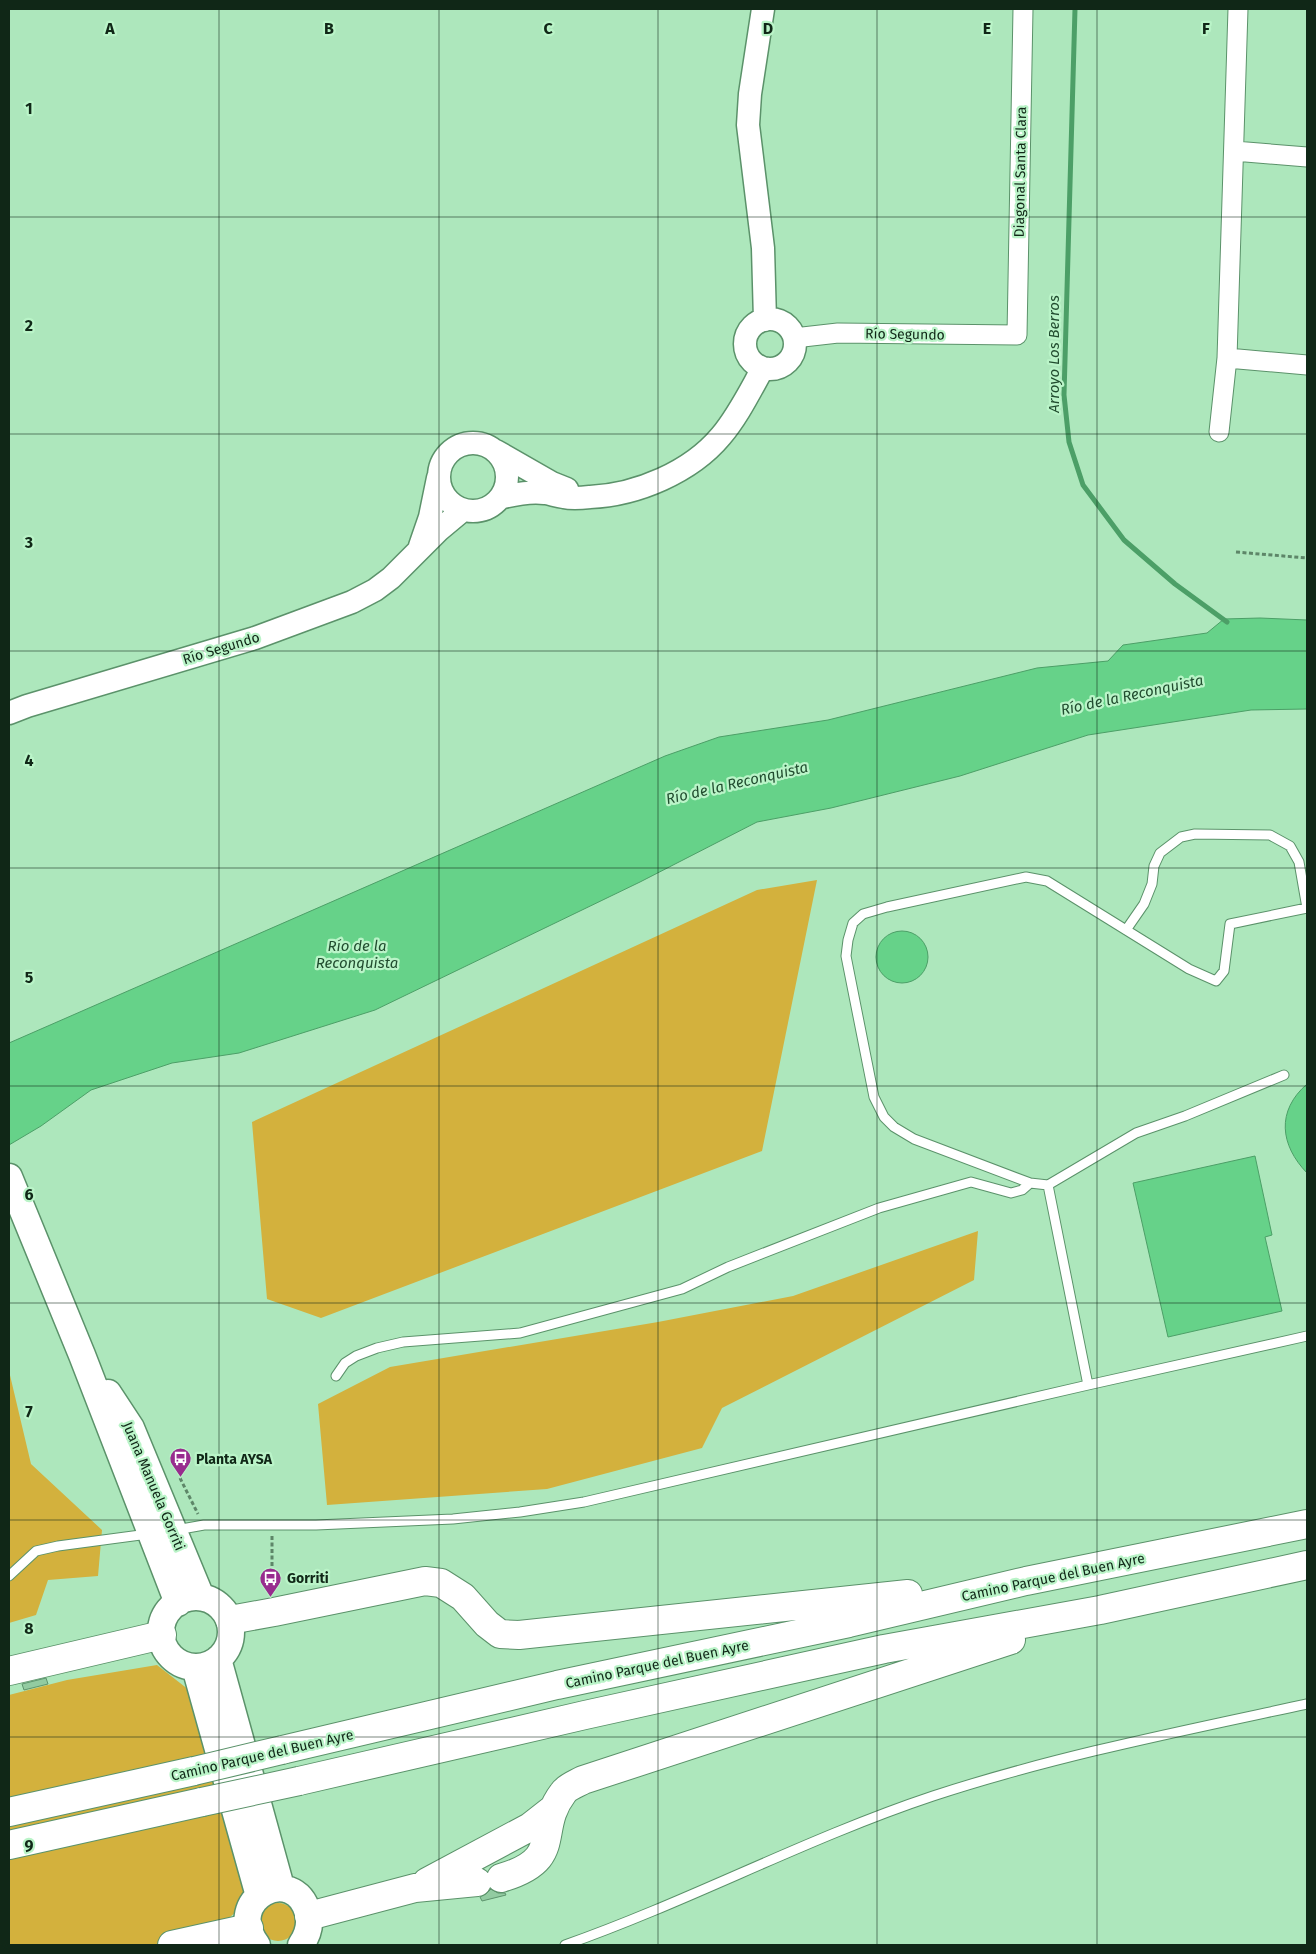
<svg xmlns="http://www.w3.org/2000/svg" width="1316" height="1954" viewBox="0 0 1316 1954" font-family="'Fira Sans',sans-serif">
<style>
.green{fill:#d3b13d}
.water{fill:#66d289;stroke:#4c9f67}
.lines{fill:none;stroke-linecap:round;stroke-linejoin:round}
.stream{stroke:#4c9f67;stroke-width:5}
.building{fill:#92cba1;stroke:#5d946d}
.service-casing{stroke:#5b926a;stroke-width:11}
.minor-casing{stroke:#5b926a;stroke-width:21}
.tertiary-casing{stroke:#5b926a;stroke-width:25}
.secondary-casing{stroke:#5b926a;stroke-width:29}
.motorway-casing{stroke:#5b926a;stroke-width:30}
.path{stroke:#5d8668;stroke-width:3;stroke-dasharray:4 2.5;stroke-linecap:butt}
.service{stroke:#fff;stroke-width:9}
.minor{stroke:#fff;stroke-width:19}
.tertiary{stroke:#fff;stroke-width:22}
.secondary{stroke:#fff;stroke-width:26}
.motorway{stroke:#fff;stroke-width:28}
.motorway-bridge-casing{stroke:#5b926a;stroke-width:30;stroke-linecap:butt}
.motorway-bridge{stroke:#fff;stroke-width:28}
.grid{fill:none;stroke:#102717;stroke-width:1;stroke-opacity:0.55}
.labels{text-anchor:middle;stroke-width:4.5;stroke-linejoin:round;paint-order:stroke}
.street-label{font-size:14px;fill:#102717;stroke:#baf4c8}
.poi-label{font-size:14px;font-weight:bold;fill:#102717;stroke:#baf4c8;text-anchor:start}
.water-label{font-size:15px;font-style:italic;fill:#214c2f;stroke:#baf4c8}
.grid-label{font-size:16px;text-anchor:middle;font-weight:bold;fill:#102717;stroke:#baf4c8;stroke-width:4.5;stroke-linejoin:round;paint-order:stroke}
</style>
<rect width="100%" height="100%" fill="#ade7bc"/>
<!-- green -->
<path class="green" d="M817,880L762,1151L321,1318L267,1299L252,1122L757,890Z
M978,1231L974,1280L722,1408L702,1448L547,1489L327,1505L318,1404L390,1367L658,1322L793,1296Z
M9,1371L31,1464L102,1530L98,1576L48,1580L36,1615L9,1623Z
M157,1665L189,1690L248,1891L239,1909L218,1928L159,1941V1945H9V1695L67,1680Z
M259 1922a19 19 0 1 1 38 0a19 19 0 1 1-38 0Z"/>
<!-- water -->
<path class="water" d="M1260,618L1307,620V709L1251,710L1088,735L960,776L831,808L757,822L640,882L375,1010L239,1053L172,1063L91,1090L41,1126L9,1145V1043L665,756L719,737L828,720L1037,668L1108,661L1123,645L1207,633L1224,619Z
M876 957a26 26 0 1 1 52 0a26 26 0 1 1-52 0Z
M1307,1084V1173C1280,1145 1276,1111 1307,1084Z
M1255,1156L1272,1235L1265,1237L1282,1311L1168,1337L1133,1183Z"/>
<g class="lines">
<!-- stream -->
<path class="stream" d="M1075,9L1064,395L1069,442L1083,485L1124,540L1175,584L1227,622"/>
</g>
<!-- building -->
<path class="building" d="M46,1678L48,1684L24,1690L22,1684Z
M491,1889L498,1893H505L506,1895L482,1901L480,1897L486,1894Z"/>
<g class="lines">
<defs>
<path id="service" d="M1048,1185L1030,1183L914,1139L894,1127L884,1117L874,1097L846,956L848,940L853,923L863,914L887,907L1026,877L1047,881L1189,969L1216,981L1224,971L1230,924L1307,908L1299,862L1290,846L1270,835L1195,834L1181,837L1160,853L1154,866L1152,884L1144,904L1126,930
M336,1376L345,1363L356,1356L377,1348L403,1342L520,1333L682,1289L728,1267L879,1208L971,1182L1011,1193L1022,1190L1030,1183
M1088,1385L1307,1336
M176,1530L204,1525H316L453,1519L520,1512L584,1502L1088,1385L1048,1185L1136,1133L1185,1116L1284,1075
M9,1576L36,1551L58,1546L148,1534
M565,1945C690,1901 807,1838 933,1796C1055,1756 1182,1731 1307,1704"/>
<path id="minor" d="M1234,151L1307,157
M794,338L838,333L1017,335L1023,9
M1227,358L1307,365
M1219,432L1227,358L1238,9"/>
<path id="tertiary" d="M763,9L750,94L748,125L763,248L765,320
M745 344a25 25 0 1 1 50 0a25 25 0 1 1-50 0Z
M439 477a34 34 0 1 1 68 0a34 34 0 1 1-68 0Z
M496,451L552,483L567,489
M500,498C515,494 530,491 545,493C551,494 557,496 564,497C572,499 582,498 590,497C637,495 691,472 721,436C738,416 750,391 763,368
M420,546L430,517L438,478
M9,713L27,706L255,638L352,602L375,590L391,578L439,530L463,510"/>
<path id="secondary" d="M9,1177L82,1355L178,1603
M108,1393L131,1428L201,1597
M161 1632a35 35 0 1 1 70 0a35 35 0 1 1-70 0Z
M218,1659L281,1887
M195,1667L259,1896
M257,1945C222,1899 294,1862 308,1913C311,1925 308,1935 301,1945"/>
<path id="motorway" d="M230,1620L274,1612L425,1581L441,1583L463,1597L487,1624L500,1634L519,1635L908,1594
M9,1671L162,1635
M282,1750L557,1685L849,1623L1026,1581L1307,1524
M299,1781L585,1715L884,1649L1100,1610L1307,1565
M9,1812L194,1771
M9,1845L202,1802
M501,1878C566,1859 534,1831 563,1793C567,1787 576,1784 583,1780L1011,1640
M427,1882L530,1827L553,1809
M309,1916L415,1888L477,1882
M172,1945L249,1928"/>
</defs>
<!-- service casing -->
<use href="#service" class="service-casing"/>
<!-- minor casing -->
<use href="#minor" class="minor-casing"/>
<!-- tertiary casing -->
<use href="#tertiary" class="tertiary-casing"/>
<!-- secondary casing -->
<use href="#secondary" class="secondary-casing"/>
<!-- motorway casing -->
<use href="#motorway" class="motorway-casing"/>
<!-- path -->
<path class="path" d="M1236,552L1307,558
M180,1478L198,1514
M272,1592V1536"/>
<!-- service -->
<use href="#service" class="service"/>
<!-- minor -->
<use href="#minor" class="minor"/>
<!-- tertiary -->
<use href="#tertiary" class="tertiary"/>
<!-- secondary -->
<use href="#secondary" class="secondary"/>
<!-- motorway -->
<use href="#motorway" class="motorway"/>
<defs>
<path id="motorway-bridge" d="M194,1771L282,1750
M202,1802L299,1781"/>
</defs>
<!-- motorway-bridge casing -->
<use href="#motorway-bridge" class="motorway-bridge-casing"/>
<!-- motorway-bridge -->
<use href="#motorway-bridge" class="motorway-bridge"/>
</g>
<!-- grid -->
<path class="grid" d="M219,9V1945M439,9V1945M658,9V1945M877,9V1945M1097,9V1945M9,217H1307M9,434H1307M9,651H1307M9,868H1307M9,1086H1307M9,1303H1307M9,1520H1307M9,1737H1307"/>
<!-- icons -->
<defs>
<symbol id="bus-pin" viewBox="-11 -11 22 30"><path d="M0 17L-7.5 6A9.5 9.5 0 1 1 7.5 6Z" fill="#982c8e" stroke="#baf4c8"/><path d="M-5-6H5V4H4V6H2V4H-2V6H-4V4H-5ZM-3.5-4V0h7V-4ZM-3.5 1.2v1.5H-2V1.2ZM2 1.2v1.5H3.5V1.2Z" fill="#fff"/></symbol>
</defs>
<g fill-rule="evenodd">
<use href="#bus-pin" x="168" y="1446" width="25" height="34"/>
<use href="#bus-pin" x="258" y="1566" width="25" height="34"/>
</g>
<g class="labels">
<!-- street labels -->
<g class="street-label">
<text transform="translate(1020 172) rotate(-89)" y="5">Diagonal Santa Clara</text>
<text transform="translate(905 334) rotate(1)" y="5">Río Segundo</text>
<text transform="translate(221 648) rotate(-17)" y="5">Río Segundo</text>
<text transform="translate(154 1486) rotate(67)" y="5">Juana Manuela Gorriti</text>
<text transform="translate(1053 1577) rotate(-12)" y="5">Camino Parque del Buen Ayre</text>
<text transform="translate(657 1664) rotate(-12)" y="5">Camino Parque del Buen Ayre</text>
<text transform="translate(262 1755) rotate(-13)" y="5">Camino Parque del Buen Ayre</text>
</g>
<!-- poi labels -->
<g class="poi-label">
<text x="196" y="1464">Planta AYSA</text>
<text x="287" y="1583">Gorriti</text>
</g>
<!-- water labels -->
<g class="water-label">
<text transform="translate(1054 354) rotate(-90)" y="5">Arroyo Los Berros</text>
<text transform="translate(1132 695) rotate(-12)" y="5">Río de la Reconquista</text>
<text transform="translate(737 783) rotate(-13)" y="5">Río de la Reconquista</text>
<text x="357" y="951">Río de la<tspan x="357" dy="17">Reconquista</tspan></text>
</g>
</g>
<g class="grid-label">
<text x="110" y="34">A</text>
<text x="329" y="34">B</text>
<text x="548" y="34">C</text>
<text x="768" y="34">D</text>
<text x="987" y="34">E</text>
<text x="1206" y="34">F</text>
<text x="29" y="114">1</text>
<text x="29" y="331">2</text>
<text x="29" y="548">3</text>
<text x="29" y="766">4</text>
<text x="29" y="983">5</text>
<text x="29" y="1200">6</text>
<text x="29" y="1417">7</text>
<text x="29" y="1634">8</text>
<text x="29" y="1851">9</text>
</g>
<!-- border -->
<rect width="1316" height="1954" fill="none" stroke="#102717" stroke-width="20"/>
</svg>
